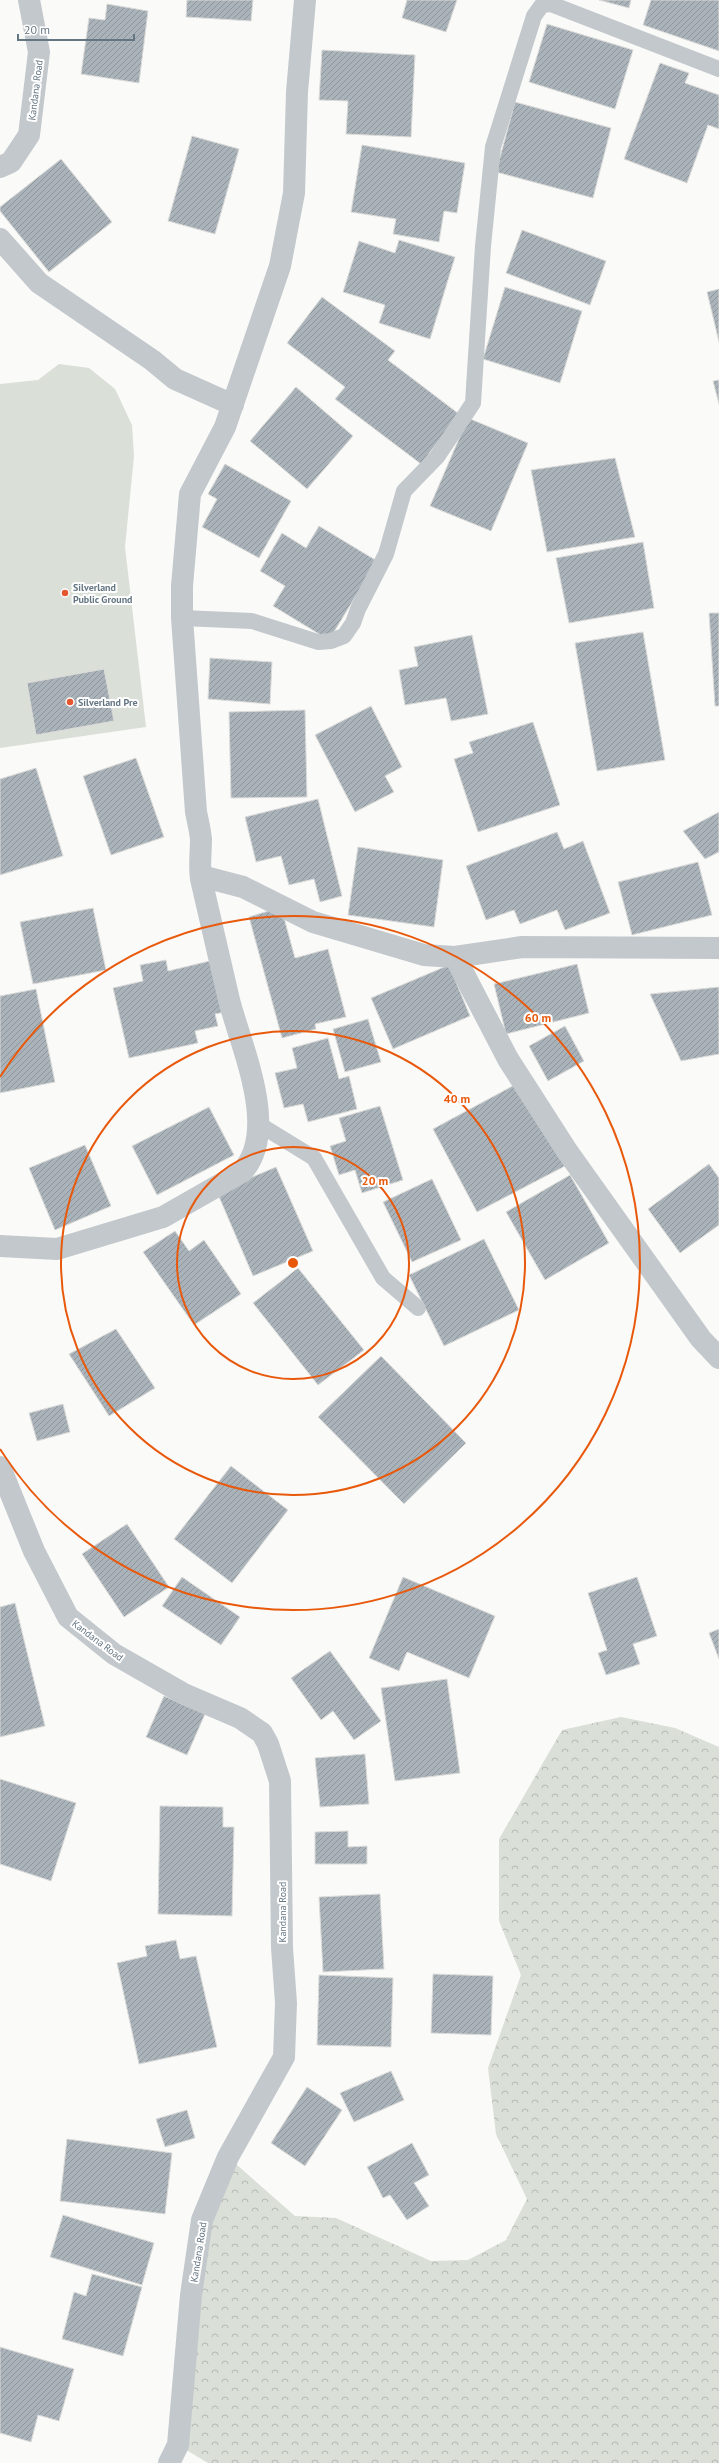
<svg xmlns="http://www.w3.org/2000/svg" width="719" height="2463" viewBox="0 0 719 2463" font-family="'PT Sans',sans-serif">
<style>
.forest{fill:url(#forest-crowns)}
.garden{fill:#dadfd7}
.building{fill:url(#building-hatch);stroke:#dcdcda}
.lines{fill:none;stroke-linecap:round;stroke-linejoin:round}
.service{stroke:#c3c8cc;stroke-width:16}
.minor{stroke:#c3c8cc;stroke-width:22}
.tertiary{stroke:#c3c8cc;stroke-width:22}
.ring{fill:none;stroke:#e8590c;stroke-width:2}
.poi-dot{fill:#e4572e;stroke:#fff;stroke-width:1.5}
.labels{text-anchor:middle;stroke-width:4;stroke-linejoin:round;paint-order:stroke}
.street-label{font-size:10px;fill:#657683;stroke:#fff}
.poi-label{font-size:10px;font-weight:bold;fill:#657683;stroke:#fff;text-anchor:start}
.centre{fill:#e8590c;stroke:#fff;stroke-width:2}
.ring-label{font-size:12px;text-anchor:middle;font-weight:bold;fill:#e8590c;stroke:#fff;stroke-width:4;stroke-linejoin:round;paint-order:stroke}
</style>
<defs>
<pattern id="forest-crowns" width="20" height="18" patternUnits="userSpaceOnUse"><rect width="20" height="18" fill="#dadfd7"/><path d="M2 6a3 3 0 1 1 6 0M12 15a3 3 0 1 1 6 0" fill="none" stroke="#b4b9b4"/></pattern>
<pattern id="building-hatch" width="6" height="6" patternUnits="userSpaceOnUse"><rect width="6" height="6" fill="#aab3b9"/><path d="M-1 1l2-2M0 6l6-6M5 7l2-2" fill="none" stroke="#8e969c"/></pattern>
</defs>
<rect width="100%" height="100%" fill="#fafaf8"/>
<!-- forest -->
<path class="forest" d="M621,1717L675,1728L719,1747V2463H208L178,2445L191,2295L228,2157L295,2216L336,2218L431,2261L468,2260L506,2240L527,2199L496,2134L488,2068L521,1975L499,1921V1839L562,1730Z"/>
<!-- garden -->
<path class="garden" d="M59,364L89,368L115,389L132,425L134,456L125,547L146,727L0,748V384L38,380Z"/>
<!-- building -->
<path class="building" d="M187,0H253L251,21L186,17Z
M407,0H457L446,32L402,18Z
M599,0H631L629,8Z
M651,0H719V51L643,25Z
M107,4L148,11L139,83L81,74L89,18L105,20Z
M547,24L633,50L615,109L529,82Z
M322,50L415,55L411,137L346,134L348,101L319,100Z
M660,63L689,73L685,83L719,95V129L708,125L687,183L624,159Z
M515,102L611,128L593,198L496,172Z
M192,136L239,149L215,234L168,221Z
M362,145L465,163L457,213L444,211L439,242L393,234L396,219L351,212Z
M61,159L112,222L49,272L0,211V207Z
M522,230L606,261L590,305L506,273Z
M399,240L455,257L430,339L379,323L385,305L343,292L359,241L395,253Z
M505,287L582,311L560,383L483,359Z
M719,289V342L707,292Z
M322,297L395,351L388,360L459,414L421,464L335,399L345,387L287,343Z
M719,380V404L713,381Z
M296,387L353,436L307,489L250,441Z
M468,418L528,443L491,531L430,506Z
M615,458L635,537L547,552L531,470Z
M225,464L291,501L259,558L202,527L217,499L208,494Z
M319,526L377,561L329,640L273,606L285,586L260,571L282,533L306,548Z
M643,542L654,608L569,623L556,558Z
M709,613H719V706H715Z
M643,632L665,760L597,771L575,643Z
M472,635L488,714L451,721L446,698L405,705L399,670L418,666L414,647Z
M210,658L272,662L270,704L208,699Z
M104,669L114,721L36,735L27,683Z
M371,706L402,767L385,776L394,792L355,812L315,735Z
M305,710L307,797L231,798L229,712Z
M533,722L560,805L478,832L454,759L473,753L469,742Z
M136,758L164,837L111,855L83,776Z
M36,768L63,856L0,875V779Z
M318,799L342,896L320,902L314,879L289,885L281,856L256,862L245,817Z
M719,812V852L705,859L683,831Z
M557,832L564,849L583,841L610,913L565,930L557,910L520,924L514,910L486,920L466,866Z
M358,847L443,860L434,927L348,915Z
M698,862L712,915L632,935L618,882Z
M281,907L295,958L328,949L346,1017L315,1024L316,1029L282,1038L249,917Z
M93,908L106,970L33,984L20,922Z
M218,959L230,1011L215,1014L218,1026L195,1031L198,1043L129,1058L113,988L143,981L140,965L166,960L168,971Z
M577,964L589,1013L506,1034L494,984Z
M449,965L470,1016L393,1049L371,998Z
M719,987V1054L681,1061L650,994Z
M36,989L55,1082L0,1093V996Z
M368,1019L381,1062L345,1072L333,1029Z
M565,1026L584,1061L548,1081L529,1046Z
M328,1038L339,1079L349,1076L357,1109L308,1122L303,1104L284,1108L275,1073L297,1068L292,1048Z
M520,1082L565,1166L477,1212L433,1129Z
M380,1106L403,1180L362,1193L355,1170L339,1175L330,1146L346,1141L339,1118Z
M209,1107L234,1155L157,1195L132,1146Z
M85,1145L111,1206L55,1230L29,1168Z
M709,1164L719,1178V1225L680,1253L648,1209Z
M276,1167L313,1251L253,1276L217,1192Z
M570,1175L609,1243L545,1280L506,1212Z
M432,1179L461,1240L412,1262L383,1202Z
M175,1231L189,1251L204,1240L241,1294L194,1325L143,1252Z
M484,1239L519,1310L444,1346L409,1275Z
M298,1268L364,1350L318,1385L253,1303Z
M116,1329L155,1388L109,1416L69,1354Z
M381,1356L466,1443L404,1504L318,1417Z
M63,1404L70,1432L37,1441L29,1413Z
M231,1466L288,1510L232,1583L174,1539Z
M127,1524L169,1587L124,1617L82,1554Z
M182,1577L240,1617L221,1645L162,1606Z
M403,1577L495,1616L469,1678L407,1652L399,1671L369,1658Z
M637,1577L657,1636L633,1644L640,1664L606,1675L598,1653L607,1650L588,1593Z
M15,1603L45,1726L0,1737V1607Z
M719,1629V1659L709,1633Z
M330,1651L381,1721L354,1740L333,1711L321,1720L291,1678Z
M447,1679L460,1773L395,1781L381,1688Z
M164,1696L205,1714L187,1755L146,1737Z
M365,1754L369,1804L320,1807L315,1758Z
M0,1779L76,1803L51,1881L0,1864Z
M160,1806L223,1807V1827H234L232,1916L158,1914Z
M348,1831V1847L367,1846V1864H315V1832Z
M380,1894L384,1969L323,1972L319,1897Z
M176,1940L180,1959L196,1956L217,2047L139,2064L117,1963L147,1956L145,1946Z
M433,1974L493,1976L491,2035L431,2033Z
M319,1975L393,1978L391,2047L317,2045Z
M391,2071L404,2100L354,2122L340,2093Z
M307,2087L342,2110L305,2166L271,2143Z
M187,2110L195,2138L165,2147L156,2119Z
M67,2139L172,2153L165,2214L60,2201Z
M412,2143L429,2175L414,2183L429,2206L407,2220L390,2195L383,2198L367,2167Z
M63,2215L154,2243L142,2285L50,2257Z
M92,2274L142,2287L123,2356L62,2339L74,2292L86,2296Z
M0,2347L74,2369L59,2421L38,2415L31,2442L0,2433Z"/>
<g class="lines">
<!-- service -->
<path class="service" d="M182,618L252,621L318,642L331,641L344,636L353,623L358,609L386,554L404,491L437,457L473,403L483,246L493,147L534,16L542,5L551,4L719,69
M257,1123L314,1158L383,1278L418,1308"/>
<!-- minor -->
<path class="minor" d="M0,239L39,283L152,360L175,379L233,405
M201,876L243,887L313,922L424,955L455,957L522,947L719,948
M455,957L508,1059L567,1151L701,1339L719,1358
M0,1246L57,1249L163,1217L242,1172C280,1130 241,1047 229,1000C220,960 210,919 201,879C199,866 201,852 201,839C200,830 198,821 196,812L182,618V586L190,494L225,427L280,266L294,193L297,92L305,0"/>
<!-- tertiary -->
<path class="tertiary" d="M0,167L11,162L29,135L39,52L29,0
M0,1467L34,1551L68,1617L114,1654L184,1694L240,1718L262,1733L268,1744L280,1781L282,1948L286,2003L284,2057L228,2157L202,2220L191,2295L178,2445L169,2463"/>
</g>
<!-- distance rings -->
<g class="ring">
<circle cx="293" cy="1263" r="116"/>
<circle cx="293" cy="1263" r="232"/>
<path d="M0 1077A347 347 0 1 1 0 1449"/>
</g>
<!-- markers -->
<g class="poi-dot">
<circle cx="65" cy="593" r="4"/>
<circle cx="70" cy="702" r="4"/>
</g>
<g class="labels">
<!-- street labels -->
<g class="street-label">
<text transform="translate(35 90) rotate(-83)" y="4">Kandana Road</text>
<text transform="translate(98 1640) rotate(37)" y="4">Kandana Road</text>
<text transform="translate(282 1912) rotate(-90)" y="4">Kandana Road</text>
<text transform="translate(198 2252) rotate(-81)" y="4">Kandana Road</text>
</g>
<!-- poi labels -->
<g class="poi-label">
<text x="73" y="591">Silverland<tspan x="73" dy="12">Public Ground</tspan></text>
<text x="78" y="706">Silverland Pre</text>
</g>
</g>
<circle cx="293" cy="1263" r="6" class="centre"/>
<g class="ring-label">
<text x="538" y="1022">60 m</text>
<text x="457" y="1103">40 m</text>
<text x="375" y="1185">20 m</text>
</g>
<!-- scale -->
<path d="M18 34v6h116v-6" fill="none" stroke="#657683" stroke-width="2"/>
<text x="24" y="34" font-size="12" fill="#657683" stroke="#ffffff" stroke-width="3" paint-order="stroke">20 m</text>
</svg>
